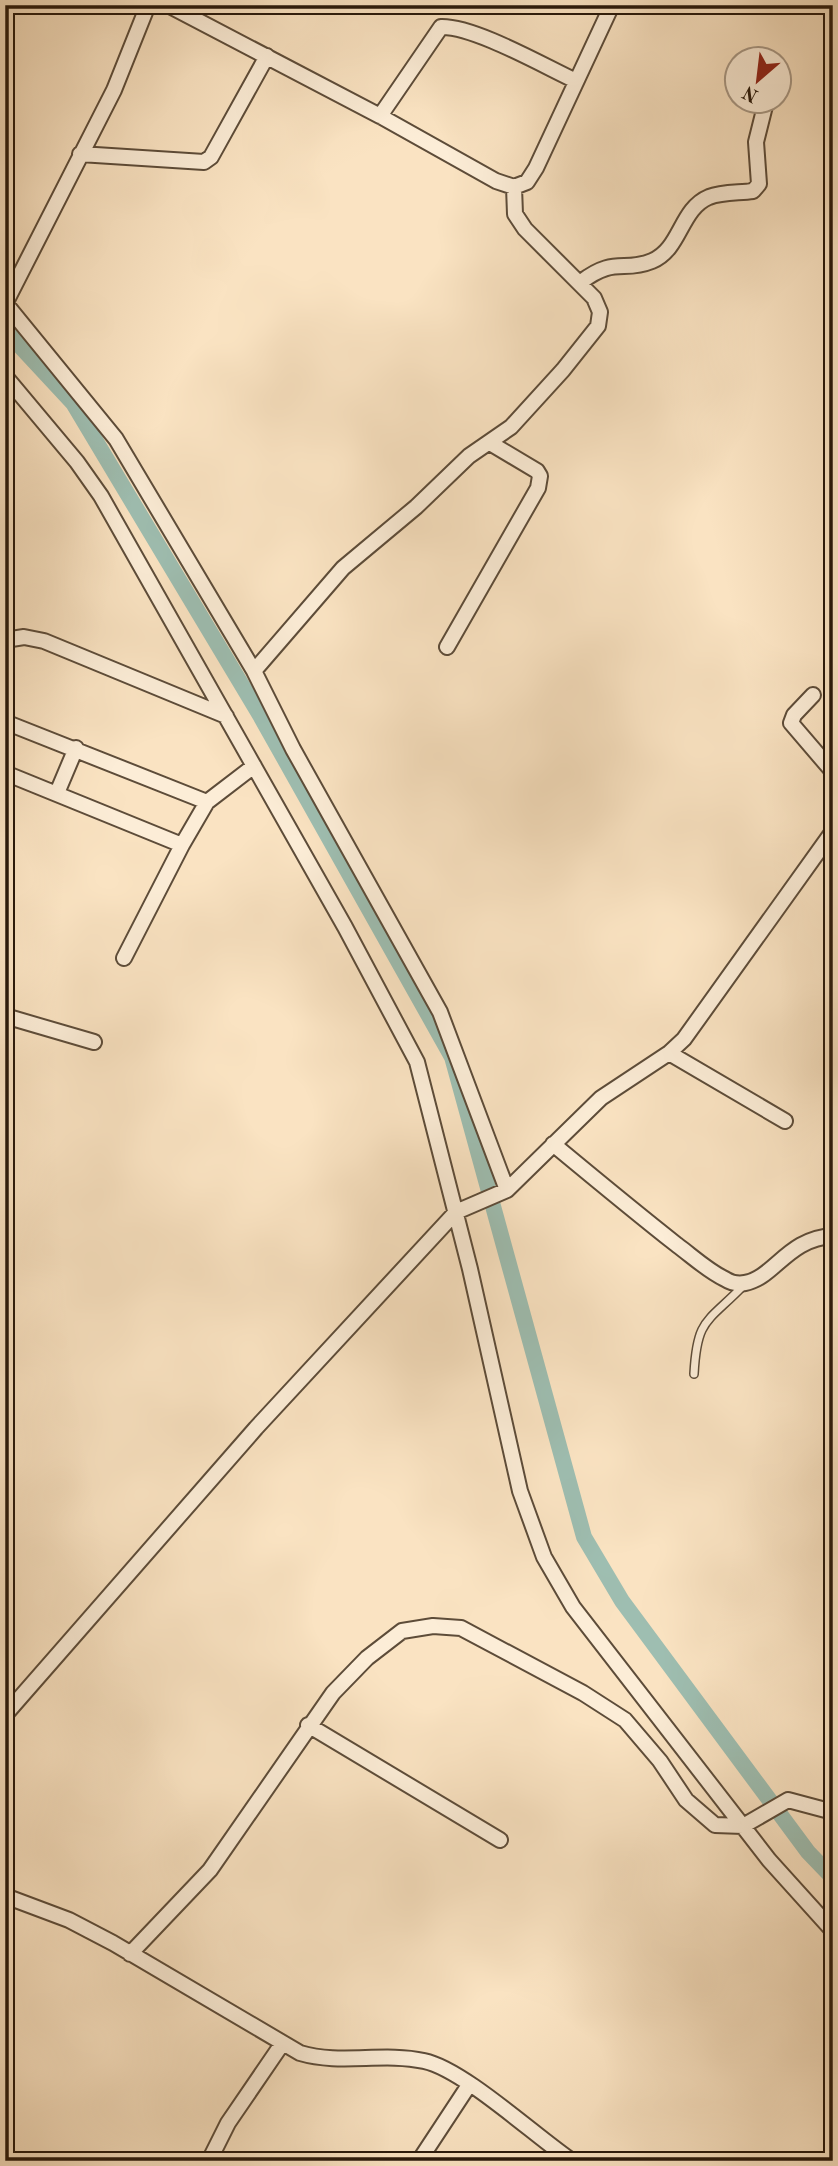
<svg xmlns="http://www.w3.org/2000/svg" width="838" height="2166" viewBox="0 0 838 2166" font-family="'Old Standard TT',serif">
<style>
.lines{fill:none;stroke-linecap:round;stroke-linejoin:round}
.canal{stroke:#9ebeb1;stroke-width:16}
.service-casing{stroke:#5d4c39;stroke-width:10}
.minor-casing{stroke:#5d4c39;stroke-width:18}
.service{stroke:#fcedd7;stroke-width:7}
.minor{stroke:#fcedd7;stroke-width:14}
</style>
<rect width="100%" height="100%" fill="#fae3c2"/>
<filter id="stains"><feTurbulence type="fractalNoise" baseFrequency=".00286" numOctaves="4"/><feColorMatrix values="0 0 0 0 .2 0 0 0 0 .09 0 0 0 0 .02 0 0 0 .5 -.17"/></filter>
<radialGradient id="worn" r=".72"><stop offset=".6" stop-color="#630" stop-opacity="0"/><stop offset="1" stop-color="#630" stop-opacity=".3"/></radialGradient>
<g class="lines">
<!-- canal -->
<path class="canal" d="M5,330L73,403L261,717L452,1057L584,1537L622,1601L808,1852L833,1878"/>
<defs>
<path id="service" d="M694,1374C697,1318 707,1323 743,1286"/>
<path id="minor" d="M168,5L380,116L496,181L514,187L527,182L536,168L612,5
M380,116L441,27C474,26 542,65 574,80
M80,154L204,162L211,157L267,56
M581,282C615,256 623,273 652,261C681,249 680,209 709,197C722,192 739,193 753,191L759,184L756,142L766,102
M5,303L116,439L254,671L293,749L440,1012L507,1190
M5,304L114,90L148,5
M5,376L77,462L101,496L345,927L417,1062L470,1269L520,1491L544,1557L573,1607L769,1860L833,1931
M5,640L24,637L44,641L226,716
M447,647L538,488L540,476L537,471L490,443
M254,671L343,568L416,507L469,456L511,427L563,370L598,326L600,312L594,298L525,229L515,214L514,187
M813,695L794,715L791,723L833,772
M5,722L207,802
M5,773L182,845
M57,793L76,748
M124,958L182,845L207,802L254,766
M5,1016L94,1042
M669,1053L785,1121
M553,1144C594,1178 635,1212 677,1245C692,1256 708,1271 725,1279C731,1283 739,1284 745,1283C774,1278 788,1238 833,1236
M5,1715L256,1428L456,1212L507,1190L601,1098L669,1053L684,1039L833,831
M308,1725L500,1840
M5,1896L69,1920L113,1943L300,2053C340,2065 383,2052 424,2061C463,2069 535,2136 572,2161
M130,1954L210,1870L333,1693L367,1658L402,1631L433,1626L461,1628L583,1693L625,1720L660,1761L686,1800L715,1825L743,1826L788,1800L833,1812
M209,2161L228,2123L282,2044
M419,2161L469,2085"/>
</defs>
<!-- service casing -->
<use href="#service" class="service-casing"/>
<!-- minor casing -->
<use href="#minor" class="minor-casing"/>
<!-- service -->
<use href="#service" class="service"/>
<!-- minor -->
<use href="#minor" class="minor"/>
</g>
<!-- margin -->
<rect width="838" height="2166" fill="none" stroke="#fae3c2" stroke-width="28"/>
<rect x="7" y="7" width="824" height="2152" fill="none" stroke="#29190b" stroke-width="3.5"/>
<rect x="14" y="14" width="810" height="2138" fill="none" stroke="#29190b" stroke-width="2"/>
<!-- north arrow -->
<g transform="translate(758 80) rotate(208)"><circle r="33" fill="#fcedd7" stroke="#a89885" stroke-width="2"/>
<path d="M0-5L12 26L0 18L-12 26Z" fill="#8f2418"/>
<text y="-10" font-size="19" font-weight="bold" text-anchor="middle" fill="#29190b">N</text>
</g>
<rect width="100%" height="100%" filter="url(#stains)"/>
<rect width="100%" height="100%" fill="url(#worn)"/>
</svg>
